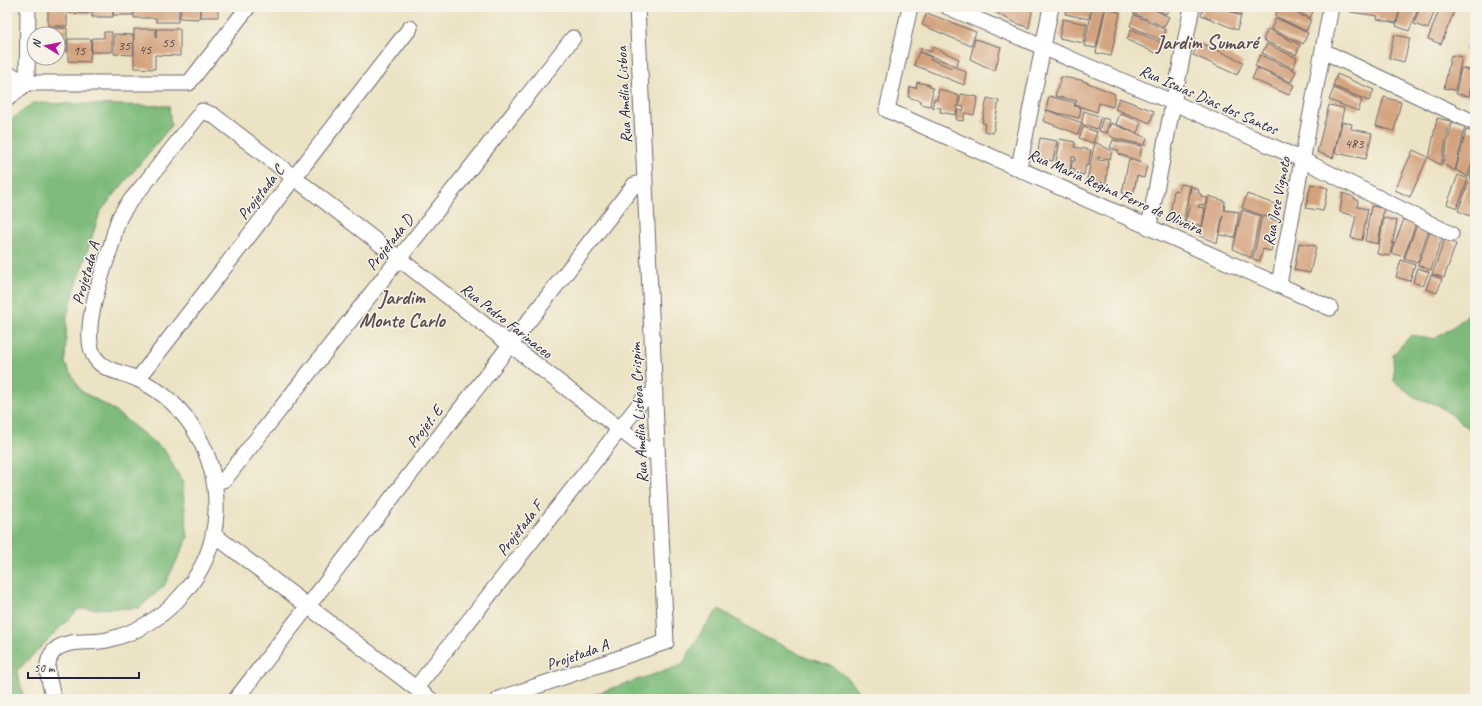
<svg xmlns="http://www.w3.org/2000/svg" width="1482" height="706" viewBox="0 0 1482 706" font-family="Caveat,sans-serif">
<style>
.forest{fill:#7ebb7a;stroke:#506e5a}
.building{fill:#d3a27d}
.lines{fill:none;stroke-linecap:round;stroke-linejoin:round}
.minor-casing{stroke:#69666b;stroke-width:17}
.minor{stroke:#fff;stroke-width:15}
.labels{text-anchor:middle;stroke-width:3;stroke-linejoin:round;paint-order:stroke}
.number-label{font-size:14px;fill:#4e424c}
.street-label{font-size:16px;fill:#22223b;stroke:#f7f3e8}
.district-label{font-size:20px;font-weight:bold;fill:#604f52;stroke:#f7f3e8}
</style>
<rect width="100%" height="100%" fill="#f7f3e8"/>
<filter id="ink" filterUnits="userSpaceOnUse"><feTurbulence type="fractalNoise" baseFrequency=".025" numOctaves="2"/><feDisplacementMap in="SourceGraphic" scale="8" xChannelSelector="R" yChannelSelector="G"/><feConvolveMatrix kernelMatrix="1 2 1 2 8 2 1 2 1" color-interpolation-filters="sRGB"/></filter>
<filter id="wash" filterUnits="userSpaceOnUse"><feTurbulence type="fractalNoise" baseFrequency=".012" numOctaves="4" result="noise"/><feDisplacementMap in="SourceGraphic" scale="16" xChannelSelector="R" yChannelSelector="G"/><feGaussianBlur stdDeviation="0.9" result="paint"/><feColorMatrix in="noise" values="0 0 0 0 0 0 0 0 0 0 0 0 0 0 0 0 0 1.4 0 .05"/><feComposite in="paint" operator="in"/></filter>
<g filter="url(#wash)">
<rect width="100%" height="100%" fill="#ece3c4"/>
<!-- forest -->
<path class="forest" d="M33,103L169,106L171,126L100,212L67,315L65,363L81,391L111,408L165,451L182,481L188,538L164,586L139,608L79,609L17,671L24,699H7V123Z
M1475,308V433L1438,405L1414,397L1394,381L1393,355L1411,335L1435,339L1457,324Z
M719,609L761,635L807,658L832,666L853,683L865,699H580L682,665L703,629Z"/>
<g id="blocks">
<!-- building -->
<path class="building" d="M69,7H90V14L69,13Z
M92,7H113V17H92Z
M114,7H133V15H113Z
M134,7H179L178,22H156V18H134Z
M181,7H200L199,19L180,18Z
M201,7H218V17H201Z
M985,7H1033L1029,28L1014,22Z
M1067,7H1091L1089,19L1065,14Z
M1093,7H1105L1096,48L1084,46Z
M1106,7L1120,13L1111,56L1096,53Z
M1136,7H1148L1169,17L1164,27L1133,13Z
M1151,7H1170L1166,14Z
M1204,7H1219L1241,16L1237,30L1201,15Z
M1222,7H1243L1241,15Z
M1279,7H1283L1311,20L1306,31L1275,16Z
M1287,7H1315L1310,18Z
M1351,7H1400L1396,23L1377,19L1378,16L1350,12Z
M1401,7H1419L1409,31L1396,26Z
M1420,7H1436L1428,29L1414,24Z
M1440,7H1456L1441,44L1428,39Z
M48,8H67V26H48Z
M927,13L976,32L971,46L922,25Z
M1134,15L1166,30L1161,40L1130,26Z
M1276,18L1308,33L1303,44L1271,29Z
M1063,19L1087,24L1083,43L1059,38Z
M48,28H67V51H58V34H48Z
M134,29H156V38V29H180V56L155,55V69L134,68Z
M1131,29L1162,43L1158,54L1127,40Z
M1268,29L1300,45L1296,55L1263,40Z
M104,32H112V52H91L92,38H104Z
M114,34L133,35V55L114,54Z
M1394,35L1410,38L1404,62L1389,58Z
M1475,36V51L1470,49Z
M68,39H91L90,62L68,61Z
M975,39L1001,47L995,71L970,59Z
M1199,42L1243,62L1237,75L1193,55Z
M1267,44L1297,58L1293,68L1262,53Z
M933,47L959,59L956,66L920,52L921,48L931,52Z
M919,52L931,57L930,59L952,68L953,66L966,72L964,85L914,65Z
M1260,55L1296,71L1291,82L1255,66Z
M1451,55L1462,57L1455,90L1444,88Z
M1257,68L1294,85L1289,95L1252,79Z
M1461,68L1474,71L1469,96L1456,94Z
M1337,74L1374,90L1369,101L1333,86Z
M1061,77L1081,80L1115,94L1113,107L1099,103L1097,112L1075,105L1077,101L1055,96Z
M917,82L930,85V87L933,88L930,106L921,104V101L908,97L910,87L916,88Z
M1334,88L1362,100L1358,111L1329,100Z
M939,89L959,96L956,115L940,112L941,108L932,107L934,99L937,100Z
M961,94L978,97L974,115L965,113L963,121L956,120L958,110L963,111L964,107L959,106Z
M1049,96L1075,103L1074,106L1081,108L1079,118L1046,110Z
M1384,97L1401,102L1394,131L1376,126Z
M987,98L999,101L993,133L984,131L985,123H982Z
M1119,98L1154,111L1150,123L1115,109Z
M1329,105L1344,108L1333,158L1317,152Z
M1047,110L1082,123L1078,134L1043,121Z
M1084,111L1101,117L1097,129L1082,124V121Z
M1120,114L1141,122L1137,133L1116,124Z
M1103,118L1110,120L1106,133L1099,131Z
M1437,118L1450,121L1441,165L1429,158Z
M1342,122L1352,124L1351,129L1372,133L1366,159L1335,153Z
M1111,123L1147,138L1145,145L1113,138L1107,132Z
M1452,123L1465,126L1455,171L1443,164Z
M1083,127L1097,132L1093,143L1079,138Z
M1466,130L1475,132V148L1468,177L1456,170Z
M1040,138L1057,141L1053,161L1037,158Z
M1060,139L1075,142L1074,147L1091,150L1088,166L1086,165L1084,175L1074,173L1075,169L1071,168L1072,161H1075L1076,157H1072L1070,171L1055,168Z
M1113,140L1142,146L1139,161L1119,154L1118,150L1110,148Z
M1095,142L1112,151L1110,159L1098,157V160L1108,161L1106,183L1087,180Z
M1413,150L1428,157L1410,197L1395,190Z
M1474,155H1475V180L1470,177Z
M1129,159L1147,165L1144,178L1137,176L1133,195L1122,193Z
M1458,175L1468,179L1457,208L1447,204Z
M1470,179L1475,181V193L1471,202L1475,203L1470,216L1458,211Z
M1180,184L1190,186L1183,228L1169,221L1174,190L1178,191Z
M1311,184L1328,188L1323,211L1306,208Z
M1191,186L1199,190L1198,193L1201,194V196L1207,198L1205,205L1199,204L1198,207L1205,208L1202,226L1185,222L1190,205L1188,204Z
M1343,193L1351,196L1358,201L1357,207L1368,209L1362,240L1351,238L1356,216L1340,212Z
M1247,194L1277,205L1272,219L1242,208Z
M1209,196L1225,201L1224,210L1239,212L1235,237L1220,235L1223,215L1217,243L1200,236Z
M1371,206L1384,208L1378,244L1365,241Z
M1242,210L1260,216L1251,258L1233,249Z
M1262,216L1277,221L1271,251L1263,249L1260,261L1253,259Z
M1384,218L1397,221L1390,256L1377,254Z
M1404,219L1416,223L1404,257L1391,253Z
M1417,225L1429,230L1417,263L1404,259Z
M1430,232L1443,236L1431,270L1418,265Z
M1445,239L1456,244L1444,278L1432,274Z
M1299,243L1316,246L1310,273L1294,270Z
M1401,260L1415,265L1410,281L1396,277Z
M1418,268L1429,272L1423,286L1413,282Z
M1431,275L1442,279L1437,293L1426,289Z"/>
</g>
</g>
<g filter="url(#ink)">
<use href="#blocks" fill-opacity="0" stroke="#69666b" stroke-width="1"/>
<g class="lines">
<defs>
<path id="minor" d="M910,7L887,110L1330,308
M948,7L1172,102L1303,160L1451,234
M1323,51L1475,123
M7,73L27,83H189L248,7
M27,83L28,7
M7,99L27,83
M1019,167L1051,7
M1149,226L1192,7
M1279,284L1331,7
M138,379L410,28
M215,483L225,479L573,38
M213,534L430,699
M416,688L645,397L655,394
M54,699C50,683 42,664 54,651C67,638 91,644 107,640C166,626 214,574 216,512C218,457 189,403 137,379C123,372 106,372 96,359C78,337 103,271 111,246C114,236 116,222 122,213C128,202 138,192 146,182C165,158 183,135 202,111L213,115L648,451L657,452
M236,699L634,185L645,182
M499,699L666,642L637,7"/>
</defs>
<!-- minor casing -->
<use href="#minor" class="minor-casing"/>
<!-- minor -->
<use href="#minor" class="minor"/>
</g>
</g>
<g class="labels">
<!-- number labels -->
<g class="number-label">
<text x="168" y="47">55</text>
<text x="124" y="50">35</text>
<text x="145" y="54">45</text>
<text x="79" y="55">15</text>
<text x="1354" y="148">483</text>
</g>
<!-- street labels -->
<g class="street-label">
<text transform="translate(623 95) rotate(-93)" y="6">Rua Amélia Lisboa</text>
<text transform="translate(1209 99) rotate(24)" y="6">Rua Isaias Dias dos Santos</text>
<text transform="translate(1116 191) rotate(24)" y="6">Rua Maria Regina Ferro de Oliveira</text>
<text transform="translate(260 192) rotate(-52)" y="6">Projetada C</text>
<text transform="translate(1276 201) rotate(-79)" y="6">Rua Jose Vignoto</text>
<text transform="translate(389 242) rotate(-52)" y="6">Projetada D</text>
<text transform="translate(85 273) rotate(-74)" y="6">Projetada A</text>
<text transform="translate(507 320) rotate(38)" y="6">Rua Pedro Farinaceo</text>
<text transform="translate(638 413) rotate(-93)" y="6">Rua Amélia Lisboa Crispim</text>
<text transform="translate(424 426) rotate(-52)" y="6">Projet. E</text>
<text transform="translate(519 528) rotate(-52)" y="6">Projetada F</text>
<text transform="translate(577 654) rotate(-19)" y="6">Projetada A</text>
</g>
<!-- district labels -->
<g class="district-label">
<text x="1207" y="49">Jardim Sumaré</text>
<text x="402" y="304">Jardim<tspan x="402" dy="23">Monte Carlo</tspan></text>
</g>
</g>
<!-- margin -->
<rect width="1482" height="706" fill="none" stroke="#f7f3e8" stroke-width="24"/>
<!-- north arrow -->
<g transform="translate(46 46) rotate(280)"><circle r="19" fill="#f7f3e8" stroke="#a29fa3"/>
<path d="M0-3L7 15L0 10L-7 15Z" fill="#b5179e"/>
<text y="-6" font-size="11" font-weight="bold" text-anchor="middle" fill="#22223b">N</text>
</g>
<!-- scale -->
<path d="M28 672v6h111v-6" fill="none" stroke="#22223b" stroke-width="2"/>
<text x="34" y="672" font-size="12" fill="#22223b" stroke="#f7f3e8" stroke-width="3" paint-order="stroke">50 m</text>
</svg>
